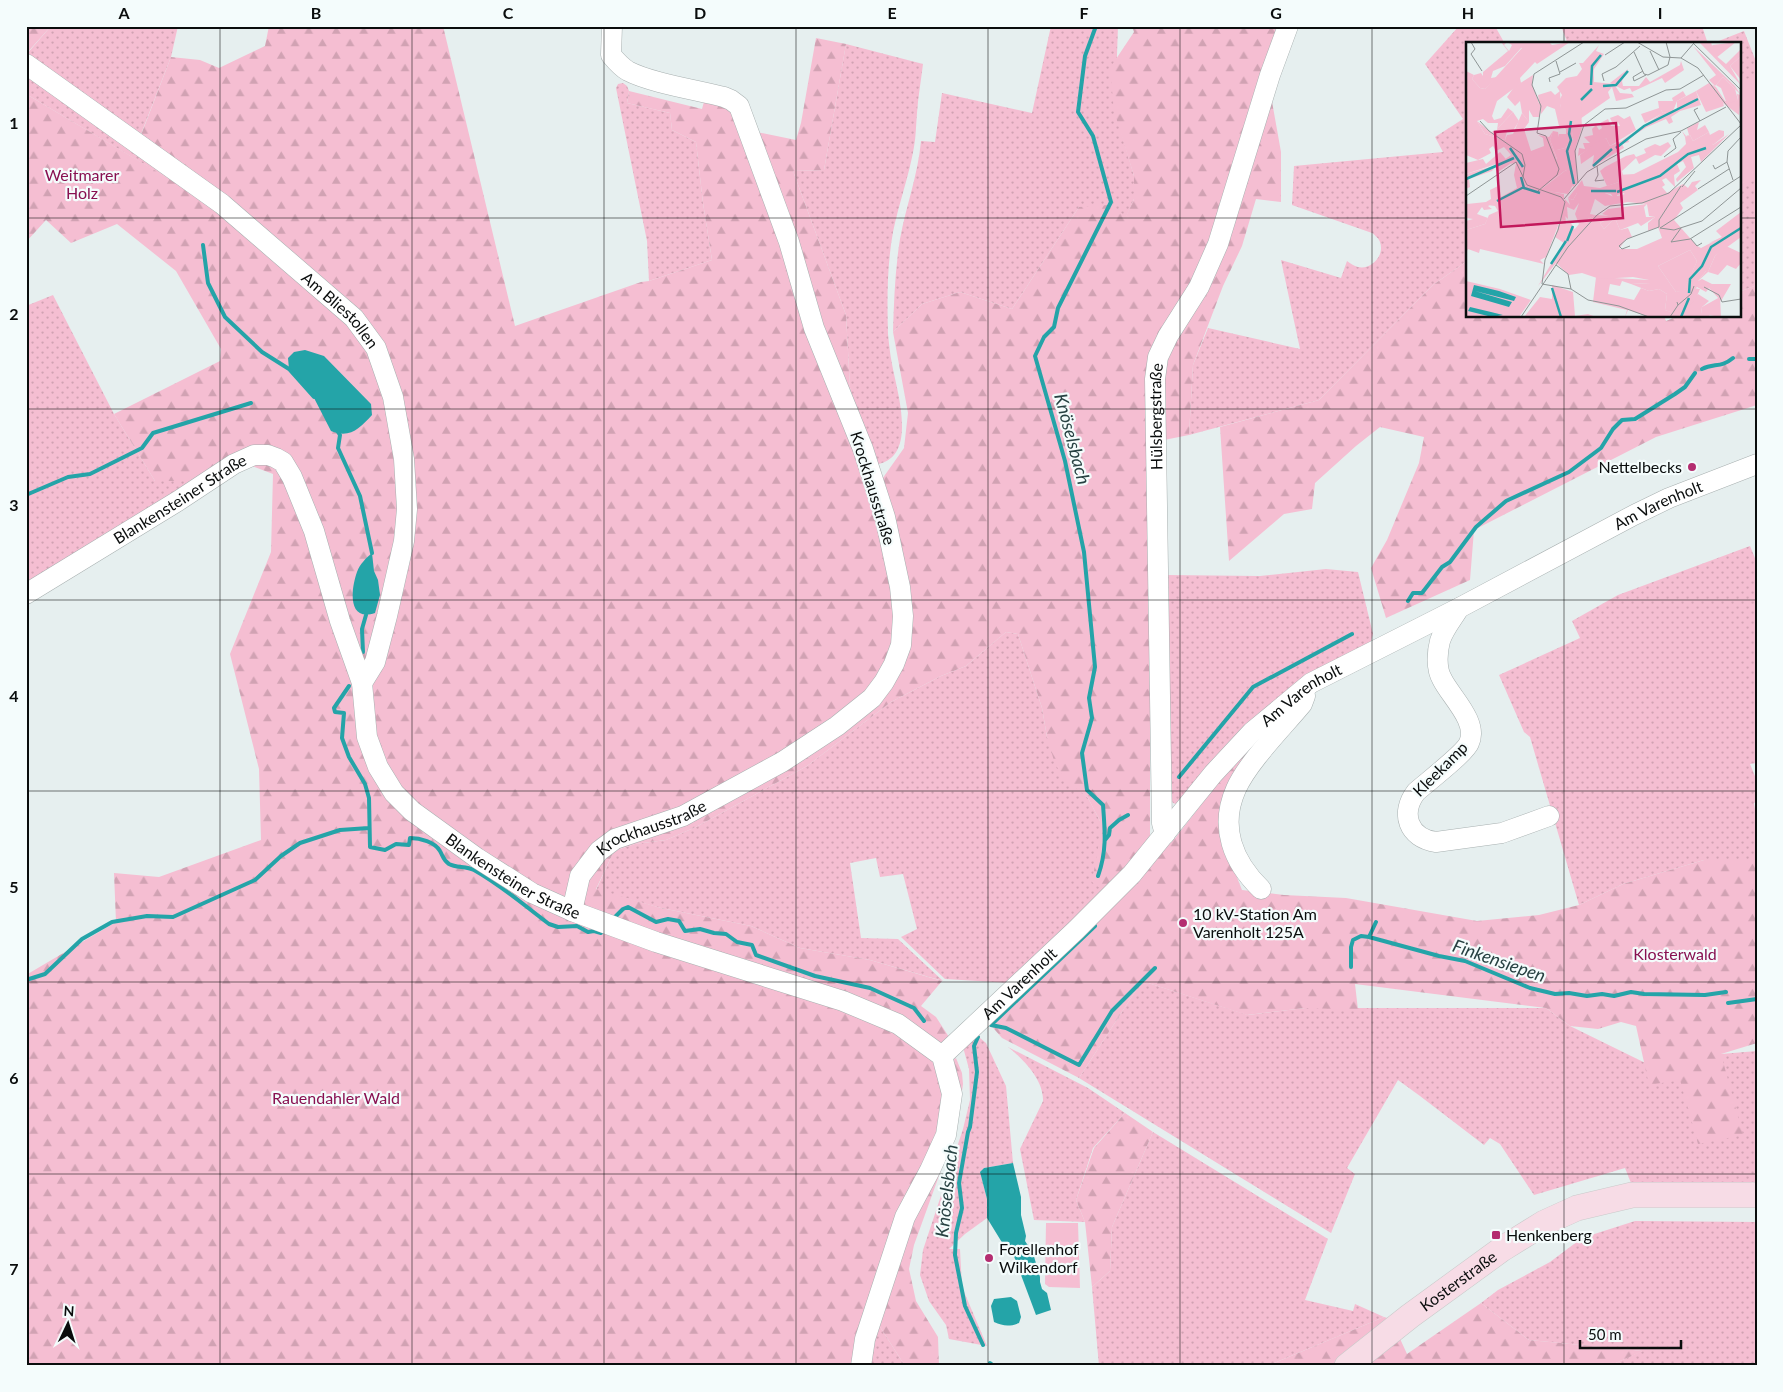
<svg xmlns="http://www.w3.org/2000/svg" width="1783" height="1392" viewBox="0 0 1783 1392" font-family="Lato,sans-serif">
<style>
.grass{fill:url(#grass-dots)}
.forest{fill:url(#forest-firs)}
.green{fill:#f5bed2}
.water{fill:#24a4a8}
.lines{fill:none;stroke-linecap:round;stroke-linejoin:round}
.stream{stroke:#24a4a8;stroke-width:4}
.minor-casing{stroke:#a8b0b0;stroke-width:21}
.major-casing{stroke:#c9caca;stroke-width:26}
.minor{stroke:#fff;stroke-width:20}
.major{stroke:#f7dce6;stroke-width:25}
.grid{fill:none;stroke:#0a0d0d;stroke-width:1;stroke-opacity:0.55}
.poi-dot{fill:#b42d70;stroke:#f4fcfc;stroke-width:2}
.labels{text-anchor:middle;stroke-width:4.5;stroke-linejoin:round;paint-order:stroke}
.park-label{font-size:16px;fill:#881051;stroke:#f4fcfc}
.street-label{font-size:16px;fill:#0a0d0d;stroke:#f4fcfc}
.poi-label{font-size:16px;fill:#0a0d0d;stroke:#f4fcfc;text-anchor:start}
.water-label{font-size:18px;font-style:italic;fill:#274142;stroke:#f4fcfc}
.inset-river{fill:none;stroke:#24a4a8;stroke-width:2.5}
.inset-road{fill:none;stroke:#8e9595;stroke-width:1}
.view{fill:#c2185b;fill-opacity:0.15;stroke:#c2185b;stroke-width:2.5}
.inset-edge{fill:none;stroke:#0a0d0d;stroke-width:2.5}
.neatline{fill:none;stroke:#0a0d0d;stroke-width:2}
.grid-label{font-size:16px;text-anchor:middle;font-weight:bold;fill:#0a0d0d}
</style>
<defs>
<pattern id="grass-dots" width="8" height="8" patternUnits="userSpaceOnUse" patternTransform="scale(1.25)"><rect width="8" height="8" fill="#f5bed2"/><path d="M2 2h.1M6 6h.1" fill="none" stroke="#d1a2b3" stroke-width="1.8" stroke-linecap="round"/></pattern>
<pattern id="forest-firs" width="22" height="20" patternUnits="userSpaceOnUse" patternTransform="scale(1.25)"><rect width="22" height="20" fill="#f5bed2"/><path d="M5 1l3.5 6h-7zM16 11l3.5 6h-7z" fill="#d1a2b3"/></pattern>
</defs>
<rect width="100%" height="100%" fill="#e6efef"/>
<!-- grass -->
<path class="grass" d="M51,26H178L171,57L141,134L184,188L26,94V55Z
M1051,26H1118L1115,111L1134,176V199L1126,217L1079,207L1012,309L960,292L922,304L893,332C894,301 895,270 900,239C906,206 918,175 921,141L935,142L942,93L1032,113Z
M1459,26H1495L1505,44H1467V261L1433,285L1319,400L1189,435L1193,365L1208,328L1300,349L1281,260L1341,278L1347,261C1350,263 1354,266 1358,267C1371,270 1385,256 1380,242C1379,239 1375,235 1372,233L1292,205L1294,166L1443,152L1435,137L1463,119L1425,64Z
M1561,26H1702L1708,44H1568Z
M1744,31L1757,64V285L1739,292V44H1711Z
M846,44L923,64C921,81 918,97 917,113C916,124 916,136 914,147C909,176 899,203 893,232C887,265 887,300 888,334C889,344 890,354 892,364C897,392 920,461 873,465L868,456L850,388L846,315L793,171L824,170Z
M623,83L627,86L629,91L627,103L670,113L672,130L696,142L703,203L712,260L649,281L647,241L616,88L618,84Z
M53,295L114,414L155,481H195L26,587V306Z
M1750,546L1757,563V763L1750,764L1757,781V802L1754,803L1757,821V860H1704L1623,884L1579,905L1530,737L1524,732L1499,675L1580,638L1572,621L1618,595Z
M1326,569L1358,572L1373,634L1370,645L1289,688L1208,770L1179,805L1173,803L1169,795L1166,575L1260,576Z
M1006,632L1018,634L1042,708L1047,737L1078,789L1088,798L1100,821V837L1107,893L1011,983L945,979L901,937L917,929L903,874L880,877L876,858L850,863L861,938L898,939L943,981L870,960L800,948L751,926L661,908L596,890L614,851L635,844L666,840L696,827L807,766L891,702L941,676L966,666Z
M1142,981L1248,1015L1305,1008H1546L1570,1026L1680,1080L1721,1054L1757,1051V1187L1633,1188L1625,1168L1534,1195L1500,1144L1490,1138L1484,1145L1420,1096L1398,1080L1347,1168L1355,1174L1331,1233L1079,1078Z
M974,1033L986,1043L1006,1086L1013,1163L984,1168L980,1172L987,1199V1218L965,1234L949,1249H960L962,1287L987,1346L949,1339L946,1325L929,1301L920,1275L923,1250L963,1129L970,1100L969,1069L963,1047Z
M1008,1047L1088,1088L1125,1113L1093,1148L1076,1200L1085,1222L1034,1220L1020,1149L1043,1101C1044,1080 1023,1059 1008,1047Z
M1153,1132L1328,1239L1305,1300L1353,1311L1355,1304L1384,1317L1267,1366H1099L1092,1287L1110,1271L1112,1227Z
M1635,1221L1757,1222V1366H1609L1642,1351L1529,1340L1481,1303L1498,1290L1550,1262L1582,1238Z
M877,1322L905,1366H868Z"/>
<!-- forest -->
<path class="forest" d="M26,26H51L27,53L26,52Z
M269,26H443L515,326L641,282L649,281L712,260L703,203L696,142L672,130L670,113L627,103L629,91L702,109L705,98L728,103L742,129L796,140L801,123L816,38L846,44L824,170L793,171L846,315L850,388L868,456L880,482L904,448L908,413L893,332L922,304L960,292L1012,309L1079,207L1109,205L1126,216L1134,199V176L1114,111L1110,68L1134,32L1132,26H1275L1277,39L1200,268L1166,326L1150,512V836L1139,852L1107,893L1092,882L1100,837V821L1088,798L1065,779L1055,764L1047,737L1042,708L1018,634L1006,632L966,666L941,676L891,702L807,766L696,827L666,840L635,844L614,851L596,889L661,908L751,926L800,948L870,960L942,981L921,1006L936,1017L949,1037L933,1050L944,1094L940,1132L854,1366H26V975L116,922L114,873L159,877L261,840L259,769L230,654L271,552L273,474L244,463L195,481H155L114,414L220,361L221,349L176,271L117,224L71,243L46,220L26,242V94L183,187L141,135L171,57L200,60L219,68L265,46Z
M1271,96L1281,152V202L1256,199L1242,246L1223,286L1193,365L1189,435L1164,440L1160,372Z
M1467,261V316H1664L1666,321L1678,316H1739V292L1757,285V405L1656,437L1474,530L1470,580L1386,618L1371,568L1387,540L1419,463L1424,437L1380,427L1356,446L1315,483L1312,509L1284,514L1229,561L1220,427L1319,400L1433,285Z
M1289,709L1243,768L1229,857L1242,890L1284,895L1346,898L1477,921L1539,915L1579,905L1623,884L1704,860H1757V1043L1721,1054L1743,1135L1698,1144L1680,1080L1649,1085L1636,1026L1621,1022L1598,1029L1570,1026L1546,1008L1355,984L1358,1010L1305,1008L1247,1015L1142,981L1079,1078L1002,1038L988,1022L1120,896L1176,837L1238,757Z
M956,1058L962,1073L963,1084L957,1126L914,1245L909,1269L916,1301L938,1337L939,1366H905L877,1322L891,1271L934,1172L951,1061Z
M1125,1113L1153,1132L1112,1227L1110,1271L1092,1287L1085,1222L1076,1200L1094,1148Z
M1481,1303L1529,1340L1643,1351L1609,1366H1267L1384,1317L1391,1319L1407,1354Z"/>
<!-- green -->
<path class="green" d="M1757,76V180L1739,185V81Z
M1046,1223H1078L1080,1288L1049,1287L1045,1284Z"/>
<!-- water -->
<path class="water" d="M305,350L324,356L371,404L372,415C360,428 350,439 331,431L313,396L289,369L288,358L294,352Z
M372,553L374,571L378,580L380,595L375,613C347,622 351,589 357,572C360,564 366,558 372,553Z
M1013,1163L1021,1197V1215L1026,1236L1025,1241L1033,1253L1040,1277V1282L1042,1289L1047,1293L1051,1310L1036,1315L1012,1251L1006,1249L987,1218V1199L980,1172L984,1168Z
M1011,1297L1017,1301L1021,1317L1019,1323C1009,1327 1003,1326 994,1322L991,1306L994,1299Z"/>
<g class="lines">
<!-- stream -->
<path class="stream" d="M1096,26L1085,56L1078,112L1093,136L1111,202L1058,308L1054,327L1044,337L1035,356L1065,461L1084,552L1095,667L1089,698L1092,718L1082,753L1087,790L1103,805C1105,831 1107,851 1098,876
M203,245L208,283L225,317L262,352L289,369L314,397
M1749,359H1757
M1702,369C1714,363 1721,368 1733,358
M338,432L340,435L338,448L360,496L372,553
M26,495L68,477L90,474L142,448L153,433L251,403
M1408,601L1413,593H1422L1442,567L1450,562L1476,527L1506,501L1569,472L1601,448L1613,429L1622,420L1635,419L1675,394L1685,387L1695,373
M363,652L362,629L366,615
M349,686L334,708L335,712L344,713L342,738L349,757L365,784L369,798L370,847L385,850L396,844L409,845L410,838C420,838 435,842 440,851C443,856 443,860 449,864C456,868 466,866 474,870C501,885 525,906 549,924L558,927L577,926L588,932L594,931L601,933
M1179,777L1253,687L1352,634
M1105,840L1109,835L1110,828L1119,820L1128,815
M615,917L623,909L628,907L656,922L668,919L679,921L685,931L700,929L714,933L726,934L737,942L752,945L756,955L815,976L870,988L914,1008L924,1021
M1095,926L991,1025L1006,1028L1079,1065L1112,1011L1155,968
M1369,937L1376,922
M1351,967V947L1353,940L1361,936L1369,937L1439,956L1465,961L1530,988L1555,994L1569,993L1587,996L1602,994L1614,996L1631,992L1644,994L1705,995L1726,992
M26,980L45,974L82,939L112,922L147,916L173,917L255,880L281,856L300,843L340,830L369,828
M1728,1003L1757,999
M978,1037L974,1046L977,1072L970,1127L968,1132L959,1183L962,1208L956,1233L955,1255L965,1306L983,1345
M990,1363L994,1366"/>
<defs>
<g id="minor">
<path id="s1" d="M26,64L222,204L354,318L376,348L393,397L404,459L407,509L404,541L387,616L375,662L362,683"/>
<path id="s2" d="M26,594L178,501L234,464L254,455H268L276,458L283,462L292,477L314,531L340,621L362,683L367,737L378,767L394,793L412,811L477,858L532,893L572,911L656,942L843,1001L898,1024L942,1056L952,1094L946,1135L930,1170L905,1217L865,1339L861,1366"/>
<path d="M1459,608C1453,618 1443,630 1440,641C1437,652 1436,669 1442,679C1450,696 1479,722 1469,743C1465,753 1426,783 1416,792C1400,813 1408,838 1436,842L1502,833L1549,816"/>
<path id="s3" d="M1165,834L1162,823L1155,379L1158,357L1168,336L1199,287L1218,244L1270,75L1288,26"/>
<path d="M1261,889C1233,862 1219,827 1236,789C1248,762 1283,727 1302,704L1305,696"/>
<path id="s4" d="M572,911L580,876L599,851L615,839L683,816L782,762L837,726L872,698L884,682L894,664L901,645L903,616L900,587L885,517L863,449L814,328L789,242L739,106L731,100L724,97C697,90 651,83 628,71C621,67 616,61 611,55L612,26"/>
<path id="s5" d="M942,1056L1076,930L1132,874L1213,774L1252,732L1311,683L1459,608L1634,515L1669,498L1757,464"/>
</g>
<g id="major">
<path id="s6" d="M1347,1366L1410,1316L1502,1249L1544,1223L1577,1208L1632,1195H1757"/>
</g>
</defs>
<!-- minor casing -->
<use href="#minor" class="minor-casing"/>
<!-- major casing -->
<use href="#major" class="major-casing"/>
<!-- minor -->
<use href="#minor" class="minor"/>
<!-- major -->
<use href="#major" class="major"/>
</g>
<!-- grid -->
<path class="grid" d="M220,26V1366M412,26V1366M604,26V1366M796,26V1366M988,26V1366M1180,26V1366M1372,26V1366M1564,26V44M26,218H1467M1739,218H1757M1564,316V1366M26,409H1757M26,600H1757M26,791H1757M26,982H1757M26,1174H1757"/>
<!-- markers -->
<g class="poi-dot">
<circle cx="1692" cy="467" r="5"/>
<circle cx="1183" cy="923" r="5"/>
<rect x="1491" y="1230" width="10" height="10" rx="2.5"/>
<circle cx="989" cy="1258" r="5"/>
</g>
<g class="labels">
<!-- park labels -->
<g class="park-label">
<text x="82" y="181">Weitmarer<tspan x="82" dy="18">Holz</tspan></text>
<text x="1675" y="960">Klosterwald</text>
<text x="336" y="1104">Rauendahler Wald</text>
</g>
<!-- street labels -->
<g class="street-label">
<text dy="6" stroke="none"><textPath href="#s1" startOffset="400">Am Bliestollen</textPath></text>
<text dy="6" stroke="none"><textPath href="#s3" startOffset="418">Hülsbergstraße</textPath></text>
<text transform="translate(873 488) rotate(73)" y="6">Krockhausstraße</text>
<text dy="6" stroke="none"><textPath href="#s2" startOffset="181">Blankensteiner Straße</textPath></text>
<text dy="6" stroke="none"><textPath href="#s5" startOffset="916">Am Varenholt</textPath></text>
<text dy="6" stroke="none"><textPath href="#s5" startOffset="511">Am Varenholt</textPath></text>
<text transform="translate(1440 769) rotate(-45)" y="6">Kleekamp</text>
<text dy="6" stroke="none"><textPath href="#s4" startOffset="125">Krockhausstraße</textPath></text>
<text dy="6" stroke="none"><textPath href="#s2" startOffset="796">Blankensteiner Straße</textPath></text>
<text dy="6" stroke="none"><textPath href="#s5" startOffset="106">Am Varenholt</textPath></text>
<text dy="6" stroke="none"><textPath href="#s6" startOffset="140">Kosterstraße</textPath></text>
</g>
<!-- poi labels -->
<g class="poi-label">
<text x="1682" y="473" text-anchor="end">Nettelbecks</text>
<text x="1193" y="920">10 kV-Station Am<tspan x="1193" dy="18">Varenholt 125A</tspan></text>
<text x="1506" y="1241">Henkenberg</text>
<text x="999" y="1255">Forellenhof<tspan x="999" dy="18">Wilkendorf</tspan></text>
</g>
<!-- water labels -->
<g class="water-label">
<text transform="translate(1072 439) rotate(75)" y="6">Knöselsbach</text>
<text transform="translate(1499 961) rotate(19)" y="6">Finkensiepen</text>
<text transform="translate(947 1191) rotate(-84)" y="6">Knöselsbach</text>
</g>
</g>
<!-- overview -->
<g transform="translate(1466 42)">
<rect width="275" height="275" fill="#e6efef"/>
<path d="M35,0H41L38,3L43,9L49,2L56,5L39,24L27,29L25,36L31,35L19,47L14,46L6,37L8,33L15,31L17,34V30L42,9ZM275,14V38L264,24ZM128,30V40L148,42L154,51L166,52L168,55L150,59L146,45L142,50L144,56L114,77L115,62L125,48ZM67,33L66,42L74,64V75H67L63,68V80L56,71L54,59L49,64L41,55L48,45ZM243,41L250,45L259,59L272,58L271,52L275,53L273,73L257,61L258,64L240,70L230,49ZM85,49L89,53L94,49L95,67L105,80L107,96L99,106L91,108V117L84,98L87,89L92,90L93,95V92H100V87L93,84L89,67L81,64L75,72L72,53ZM217,49L220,54L211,59L207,69L197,71L195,68V72L179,81L175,72L193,66L192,59H207L206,56ZM47,70L53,79L47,89H41L39,98L19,92L11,79L30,94L32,86ZM152,73L158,77L164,74L170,88L144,104L140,96L112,114L113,106L119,107L117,101H124L118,95L127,93L126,87L130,83L133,88L136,86L134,81L142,77L145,84H154L152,80L147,82L144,76ZM233,80L231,88L239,83L243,90L227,99L224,93L219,95L216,89L220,94L223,93L221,86ZM253,88L258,89V94L247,103L242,94ZM202,100L205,104L195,114L189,113L173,122L170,116L156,129L157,133L152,134L153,140L141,144L134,129L139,125L160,114L168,112L170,115L180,111L178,107L189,102L194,104ZM34,110L44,122L32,130L30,122L0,132V121L17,117L20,122ZM100,128L108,141L102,152L74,148ZM34,143L35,156L22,164L26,167L18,168L16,165L11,172L22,176L19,182L0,188V179L7,177L0,176L1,162L20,160L25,157L24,148ZM111,151H139L148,155L159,152L162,160L139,164L129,157L124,172L129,173L113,182L109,172L113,161L108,168L101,165L102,177L97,172L99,157L104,163L102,156L107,158ZM181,162L178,165L180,175H189L175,184L172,181L154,188L149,176L138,187L134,181L146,175L136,172L142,167ZM275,170V185L259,196L243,201L256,195L250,189ZM95,176L100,182L105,181L109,188L98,201L89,195ZM260,204L275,211V221L270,227L261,223L252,233L242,230L249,214ZM224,208L231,219L218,249L210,250L192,224ZM236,227L240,229L232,239L236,237L246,242H265L255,259L243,246L240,250L231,245L224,252V237ZM130,235L184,238V241L165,242L156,239L154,244L144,242L142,252L168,258L175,246L183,249L193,247L201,252L199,268L217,274L221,261L232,252L243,259L236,265L235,272H243L244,275H184L162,268L159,275L161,268L127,260ZM0,239L34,247L65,258L53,275H0ZM86,243L107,250L109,274L122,272L130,275H58L74,255L86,257Z" fill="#f5bed2"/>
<path d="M41,0H83L86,3L104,0L71,22L69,20L54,36L55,41L31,59L26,74L28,78L35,76L42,66L47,70L32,86L31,93L25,90L31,88L32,81H22L17,77L11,79L19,92L39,98L41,93L47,92L56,71L63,80L58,87L65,109L78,104L77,96L72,93L83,95L87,89L84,98L91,118V108L99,106L107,98L105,80L93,75L95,63L92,61L96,53L91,45L100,36L111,34L116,27L113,21H117L133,3L130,9L138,12L128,27L126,48L115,63L116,86L109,107L111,141L107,145L100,128L74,147L98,152V156L100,182L95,176L80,215L74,218L78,222L14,207L13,211L2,207L0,211V188L19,182L23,173L32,169L29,164L21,163L51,146L48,133L50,121L42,122L38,118L45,113L38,105L30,109L27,104L23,107L25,111L12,118L0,113V29L8,33L6,37L14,46L19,47L56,6L49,3L43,9L46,3ZM233,0H245L246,4L242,7L260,22L275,7V14L264,24L275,43ZM227,4L269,44L275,53L257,35L249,44L243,38L250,33ZM215,19L218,28L199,41L196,36L166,50L164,46L158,48L144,41L162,27L156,39L157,44H173L180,35L184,40L214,23ZM230,49L235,63L214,69L205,75L207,80L203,82L200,77L181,85L162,97L163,100L156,102L158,106L126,125L128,113L115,122L114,113L131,100L140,96L144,104L155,99L195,72V68L197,71L211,67V59ZM243,90L247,103L263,92L235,120L233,113L225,115L228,126L211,140L210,137L220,125L217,119L211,122L214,129L208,133L209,145L200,136L196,138L199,143L196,145L201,151L217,142L222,146L226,140L235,138L229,144L232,148L214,161L217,166L208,178L231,204L235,206L275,185V195L249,214L242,230L232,239L240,229H230L224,237V250L227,246L234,247L229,258L224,263L221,261L217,275L199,268L201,252L193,247L183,249L165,242L184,241L183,238L167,235L134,237L116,231L103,233L90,221L72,244L98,200L113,182L129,173L147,174L134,181L138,187L149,176L154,188L162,186L166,195L160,197L153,207H171L196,196L192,185L182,189V181L189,175L183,174L181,162L161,160L158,151L151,153L153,159L150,160L145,152L139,151H111L107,158L102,156L116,138L118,144L134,146L153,140L152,133L168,132L212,110L220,102L219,95L224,93L227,99ZM224,208L231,219L218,248L210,250L192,224ZM31,123L26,129L3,137L4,145L0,147V132ZM254,255L255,275L235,272L236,265Z" fill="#f5bed2" fill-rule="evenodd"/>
<path d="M270,0L250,16L241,7L247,3ZM257,35L269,47L272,58L261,62L255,46L250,43Z" fill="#f5bed2"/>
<path d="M8,243L33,249L50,255L48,259L9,249L46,260L43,265L5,254ZM4,265L25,270L37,273L26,275L2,269Z" fill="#24a4a8"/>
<path class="inset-river" d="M125,43L126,24L135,13M137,44L150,43L162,29M115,58L126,47M105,79L103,92L105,98L101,109L108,142M44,106L57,125M150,106L178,84L232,57M127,124L146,107M55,135L58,146L74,151M0,137L48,116M125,149H150M151,150L194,134L222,112L240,106M31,159L58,145M101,199L107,184M85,222L100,199M86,246L95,275M223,251L224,237L236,224L245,205L275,186M215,275L223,256"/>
<path class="inset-road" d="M5,0L9,7L5,12L16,29M171,0L197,15L215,16L232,26L275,82M226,0L275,48M184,9L193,28M168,10L178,32L182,33L202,23L204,15L200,0M139,13L159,0M215,16L228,1M177,29L167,35L168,39L180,33M94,30L110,21M138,39L136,32L150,25L174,4M84,40L83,36L94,32L90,19M232,66L228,68L234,79M14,79L23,89L56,112L59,123L57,135M198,115L210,106L207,97L215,90M247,123L249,127L261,120M131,124L132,133L129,139L138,138M267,138L261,120L262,109L275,95M112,141L109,109L118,83L139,67L160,66L200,48L214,47L238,33M216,145L229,129M232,147L263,127M72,149L91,133L93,127L80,94L71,91L75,64L66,43L68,32L118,0M0,154L50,120L61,143L95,155L99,160L92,188L79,218L76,242L105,247L122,258L153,264L183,275M98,157L121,130L143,117L180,97L215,89L260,65M193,185V178L215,144M194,186L275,134M194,186L208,188L236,179L275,146M215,186L205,200L224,197L275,165M225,197L231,204L236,201M164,204L156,207L153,204L161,197L193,185M90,223L102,232L105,247M238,245L253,253L256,260L275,257M212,263L225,252L228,244M55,275L102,205L131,173L144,164L176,161L203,151L275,83M204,275L212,263L211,260"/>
<path class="view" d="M150,81L157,176L35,185L29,90Z"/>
<rect width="275" height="275" class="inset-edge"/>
</g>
<!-- border -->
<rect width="1783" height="1392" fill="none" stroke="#f4fcfc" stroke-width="55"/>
<!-- north arrow -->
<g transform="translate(68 1324) rotate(4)" stroke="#f4fcfc" stroke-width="4" paint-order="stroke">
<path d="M0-4L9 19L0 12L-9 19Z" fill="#0a0d0d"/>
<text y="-8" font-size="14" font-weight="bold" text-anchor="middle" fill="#0a0d0d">N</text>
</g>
<!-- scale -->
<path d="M1580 1340v8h101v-8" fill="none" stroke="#0a0d0d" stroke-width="2.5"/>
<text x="1588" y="1340" font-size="15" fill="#0a0d0d" stroke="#f4fcfc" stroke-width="4" paint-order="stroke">50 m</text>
<rect x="28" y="28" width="1728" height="1336" class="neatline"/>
<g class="grid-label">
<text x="124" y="19">A</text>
<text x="316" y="19">B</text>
<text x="508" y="19">C</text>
<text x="700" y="19">D</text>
<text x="892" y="19">E</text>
<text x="1084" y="19">F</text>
<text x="1276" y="19">G</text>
<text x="1468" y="19">H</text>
<text x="1660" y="19">I</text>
<text x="14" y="129">1</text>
<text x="14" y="320">2</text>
<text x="14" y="511">3</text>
<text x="14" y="702">4</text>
<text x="14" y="893">5</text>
<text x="14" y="1084">6</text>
<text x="14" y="1275">7</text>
</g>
</svg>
